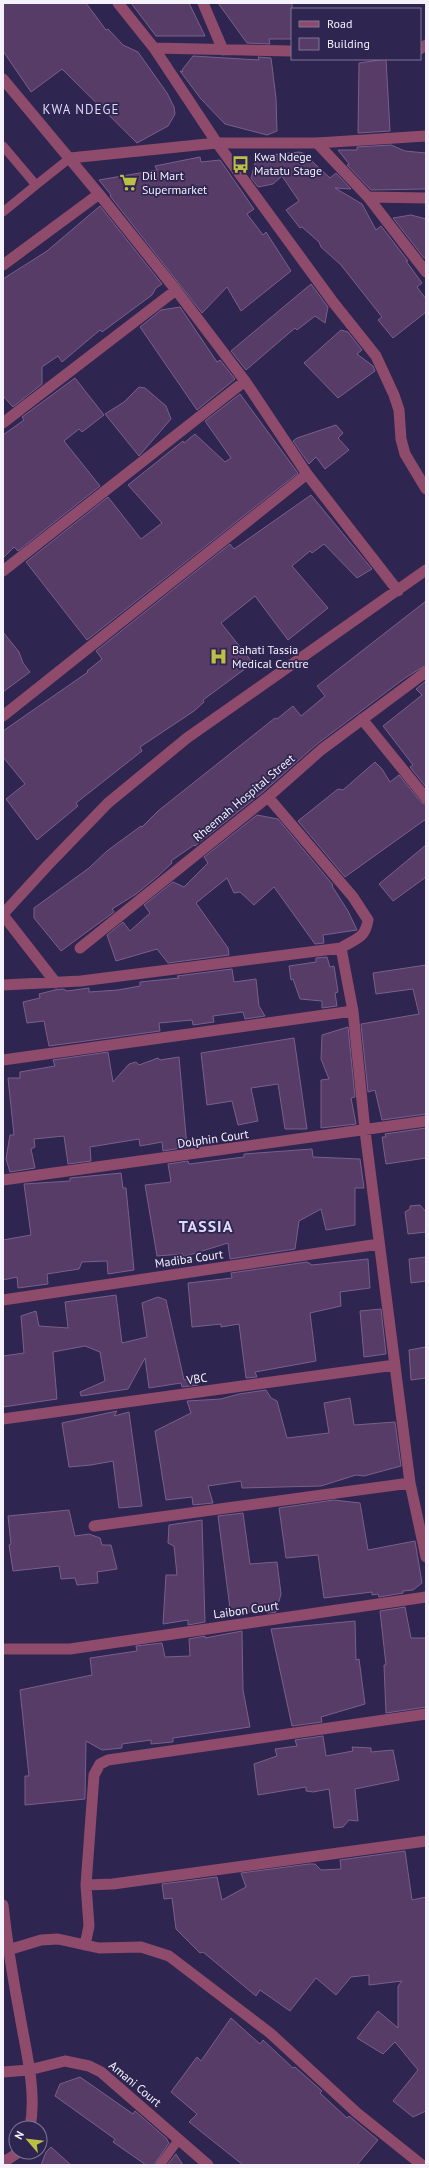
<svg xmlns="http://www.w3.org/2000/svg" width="429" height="2168" viewBox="0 0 429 2168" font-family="'PT Sans',sans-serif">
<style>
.building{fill:#563c67;stroke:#7a5f8c}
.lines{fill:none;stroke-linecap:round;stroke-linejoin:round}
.service{stroke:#8e4b6b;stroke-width:9}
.minor{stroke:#8e4b6b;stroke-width:11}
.tertiary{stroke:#8e4b6b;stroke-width:11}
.labels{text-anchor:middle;stroke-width:3.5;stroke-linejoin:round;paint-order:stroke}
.poi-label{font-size:12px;fill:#f3f2fd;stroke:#2e2550;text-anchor:start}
.street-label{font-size:12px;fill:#f3f2fd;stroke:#2e2550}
.neighbourhood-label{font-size:13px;letter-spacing:1px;fill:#dedafb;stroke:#2e2550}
.district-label{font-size:16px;font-weight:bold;letter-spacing:1px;fill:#dedafb;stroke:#2e2550}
</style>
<rect width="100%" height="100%" fill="#2e2550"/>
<!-- building -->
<path class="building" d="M3,3H86L106,30L108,29L123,45L138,52L167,93L174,107L175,114L168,126L137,143L62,69L31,92L3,51Z
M131,3H189L205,36H156Z
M218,3H292V39H269L270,44L247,43Z
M193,56L259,60L258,57L271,58L276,98L277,131L267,135L225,124L201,99L180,71L183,72L182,70Z
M386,59L390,131L358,133L359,63Z
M391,145L405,151L426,153V189L371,190L347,165L349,164L338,150H357V147Z
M299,152L303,153L330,178L336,173L351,189L335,188L362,204L376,230L381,226L408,261H406L422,283L417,287L426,299V312L393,338L378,320L382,317L341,265L321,247L319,242L302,227L300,228L286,210L299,201L282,176L273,184L258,187L251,178L256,160L269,155Z
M200,157L201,162L220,160L254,209L247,214L263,235L266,232L291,271L241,311L227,287L202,313L110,196L111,195L99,180L157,170L155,166Z
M100,206L162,284L156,288L152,295L102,332L100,330L62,362L58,356L42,367V384L13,407L3,396V279L47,251Z
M411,215L426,219V258H424L393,218Z
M311,284L328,307L325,323L315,316L297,330L295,328L246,370L231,351Z
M180,307L217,362L220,360L235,379L197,410L140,327L161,310Z
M341,330L348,332L362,350L357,354L373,366L375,371L338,398L304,363Z
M75,378L104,415L82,432L79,429L64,441L100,486L18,551L14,547L3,558V435L24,420L22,417Z
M139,387L145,388L166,406L171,419L139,456L105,414L124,402Z
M240,394L298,473L87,640L26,562L108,497L141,539L162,523L128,485L183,441L184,443L195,434L225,462L231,458L205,421Z
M336,425L343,433L338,438L349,450L325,469L316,457L309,464L293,441L297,438Z
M311,495L372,569L357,578L324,544L312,553L310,551L292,566L328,608L288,640L255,596L221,623L253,663L203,700L204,702L194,711L140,747L142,751L76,803L78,806L37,840L6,799L25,784L3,757V731L88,672L87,671L102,659L96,651L230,544L234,549Z
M426,601V665L405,678L317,744L263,792L195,846L194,845L171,861L172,863L158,876L136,894L112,909L114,912L61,951L34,918V908L89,868L107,851L141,826L142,827L158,811L275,718L277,719L293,706L301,716L325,696L317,686Z
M3,632L19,652L23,663L30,672L3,692Z
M426,681V787L410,767L413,765L383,726L422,695L416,689Z
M375,762L382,769L390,782L399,775L421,802L426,805V819L345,877L298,821L338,789L343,790Z
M257,815L278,819L333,885L332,886L348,911L357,930L323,935L324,943L315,944L274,887L254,905L240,892L234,893L227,878L196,903L228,948L229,955L168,963L157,949L116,961L107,935L123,922L130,931L150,913L144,905L173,882L184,887L208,863L204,857Z
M426,845V877L393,901L379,884Z
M327,957L330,967L334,966L338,992L335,993L337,1006L322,1008V1001L300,999L293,979L291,980L289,966L316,962V958Z
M426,965V1114L382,1120L375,1090L368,1092L361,1024L419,1014L413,989L376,994L373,973Z
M232,969L234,982L256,979L259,1006L265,1016L245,1019L243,1012L213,1016L214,1022L193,1025L192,1020L159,1023L160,1031L49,1046L44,1021L27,1023L23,1002L40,998L39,994L55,990L63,989L67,991L89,988V992L118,990L140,986V982L179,978L177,976Z
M348,1027L355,1097L351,1098L356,1124L321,1128V1080L329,1079L321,1059L322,1035Z
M294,1038L307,1129H285L278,1084L251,1088L258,1121L238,1125L232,1101L207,1105L201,1053Z
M108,1052L113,1082L129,1064L136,1062L139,1065L158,1058L160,1060L179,1057L187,1147L163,1151L162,1142L140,1146L139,1139L90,1147L91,1161L68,1164L64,1136L34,1139L35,1147L31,1149L35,1168L10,1172L6,1159L10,1135H14L8,1078H20V1072L55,1066L53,1060Z
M426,1128V1158L386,1164L382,1137H386L385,1134Z
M312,1149L313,1157L360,1159L364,1188H355V1225L326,1230L321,1209L299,1221L295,1249L230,1259L228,1243L183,1257V1254L157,1256L145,1185L171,1182L168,1164L188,1161L189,1164L244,1157V1154Z
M121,1173L123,1188H126L134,1270L108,1274L107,1261L82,1262L79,1269L47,1274L48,1284L18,1288L17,1277L3,1280V1240L31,1235L24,1184L70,1181V1178Z
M420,1205L426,1212V1232L408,1234L405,1212L410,1209V1206Z
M426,1257V1281L411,1283L409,1259Z
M368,1259L370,1288L340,1292L341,1306L310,1313L316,1361L255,1372L257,1377L246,1378L239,1324L221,1327V1324L192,1327L188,1283L232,1278L231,1273L307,1262L312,1265Z
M116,1295L122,1343L147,1337L142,1303L158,1297L166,1300L184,1380L197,1378L198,1385L182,1387L181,1383L149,1388L145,1358L128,1389L81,1396L80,1392L105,1381L100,1352L85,1346L53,1352L57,1399L3,1407V1356L24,1353L21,1316L36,1311L39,1326L68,1328L65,1302Z
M381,1309L386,1354L364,1357L360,1311Z
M426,1347V1378L411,1380L409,1350Z
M266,1390L271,1398L277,1401L287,1438L329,1433L324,1403L350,1398L354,1425L395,1422L401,1466L364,1476L356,1475L321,1486L242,1488L241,1481L208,1486L213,1503L193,1505L192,1497L166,1500L155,1431L191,1413L187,1401L221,1399L239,1394Z
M117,1411L114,1416L129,1412L142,1506L119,1508L113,1461L91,1465L69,1467L62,1423Z
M334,1500L360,1503L368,1550L415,1541L422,1583L413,1590L403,1591V1593L379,1597L378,1594L372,1595V1592L324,1598L318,1555L286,1558L279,1508Z
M69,1510L75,1536L89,1534L100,1538L102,1545H111L117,1569L97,1572L98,1583L77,1585L75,1578L61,1579L59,1566L13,1571L9,1545L11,1544L8,1516Z
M243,1513L250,1564L277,1562L281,1594L276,1612L268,1613L267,1608L231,1616L218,1516Z
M202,1520L205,1622L188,1625V1620L163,1624L166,1575H177L174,1546L168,1543L169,1525Z
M405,1607L411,1638H426V1707L386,1713L384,1665H386L380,1611Z
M355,1621L356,1660L359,1659L365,1704L321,1717L322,1722L292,1726L271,1629Z
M242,1631L243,1690L250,1727L173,1738V1742L151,1744V1740L122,1744V1748L102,1750L86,1741L85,1799L25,1805V1776H29L20,1690L92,1675L90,1658L137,1651L136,1646L162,1643L165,1657L190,1656L189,1639L205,1636V1638Z
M323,1736L326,1756L353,1751L352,1747L371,1748V1752L393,1750L399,1780L355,1789L358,1821L349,1820L343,1827L334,1828L329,1789L313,1792L306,1791V1787L258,1795L254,1764L277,1756L275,1749L297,1746L295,1740Z
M405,1851L412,1900L426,1897V2111L413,2117L393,2101L418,2070L395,2042L383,2054L357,2038L378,2011L398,2028V1986L402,1981L369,1985V1975L351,1977L336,1995L316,1978L290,2011L260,1990L256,1996L203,1952L200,1953L176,1929L172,1898L164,1899L162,1884L217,1877L222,1900L246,1887L241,1873L309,1864H315L321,1870L341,1869L340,1860Z
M231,2018L260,2044L263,2040L293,2068L295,2067L322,2091L320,2093L347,2118L349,2116L378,2140L357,2165H243L189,2122L197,2114L171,2092L197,2057L201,2061Z
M80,2077L133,2114L135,2111L166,2138L169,2143L154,2165H146L113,2142L115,2139L55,2096L60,2084Z
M51,2147L71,2165H41L46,2152Z
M176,2154L183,2165H167Z"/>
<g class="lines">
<!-- service -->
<path class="service" d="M3,146L36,185L70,158
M3,212L36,185
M160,2165L179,2139"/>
<!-- minor -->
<path class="minor" d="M118,3L154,48L217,143L333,302L376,356L394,395L399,410L401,439L405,454L426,489
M203,3L223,50
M154,48L292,51
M420,49L426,45
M3,79L99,194L176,290L245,381L307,474L398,591
M317,143L368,197L426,272
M368,197L426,198
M3,265L99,194
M3,423L176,290
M3,571L245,381
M3,716L307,474
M362,719L426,798
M3,914L48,865L108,803L187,738L426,570
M3,915L56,983
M80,948L268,797L321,750L426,672
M341,948L353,1011L365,1131L410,1483L426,1557
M3,985L81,981L341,948C356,938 365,939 368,920L353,897L268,797
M3,1060L353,1011
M3,1180L426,1121
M3,1300L379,1244
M3,1419L395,1365
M94,1526L410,1483
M3,1649H70L426,1597
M86,1885L94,1775L100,1764L108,1760L426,1714
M3,1905C7,1942 13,1979 20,2016C26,2052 37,2092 30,2128
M85,1945L89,1926L86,1885L113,1884L426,1841
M8,1950L41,1940L58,1939L99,1948L141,1947L169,1956L270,2033L357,2113L422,2165
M3,2072L29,2070L65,2061L89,2066L101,2072L208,2165
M3,2160H7L19,2152"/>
<!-- tertiary -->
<path class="tertiary" d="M70,158L217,143H317L426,136"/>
</g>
<!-- icons -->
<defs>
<symbol id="bus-bare" viewBox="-9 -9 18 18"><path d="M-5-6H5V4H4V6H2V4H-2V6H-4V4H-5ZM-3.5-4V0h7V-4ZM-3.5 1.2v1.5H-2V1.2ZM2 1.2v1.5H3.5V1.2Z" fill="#bbc044" stroke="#2e2550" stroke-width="2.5" paint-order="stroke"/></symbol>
<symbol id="supermarket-bare" viewBox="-9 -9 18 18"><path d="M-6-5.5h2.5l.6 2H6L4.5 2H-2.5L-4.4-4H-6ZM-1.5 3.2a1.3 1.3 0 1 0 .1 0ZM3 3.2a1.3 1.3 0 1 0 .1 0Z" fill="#bbc044" stroke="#2e2550" stroke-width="2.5" paint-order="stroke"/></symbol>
<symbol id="hospital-bare" viewBox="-9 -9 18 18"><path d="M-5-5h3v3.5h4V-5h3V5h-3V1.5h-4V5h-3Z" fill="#bbc044" stroke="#2e2550" stroke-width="2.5" paint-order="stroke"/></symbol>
</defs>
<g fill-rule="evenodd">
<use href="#bus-bare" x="228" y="152" width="25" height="25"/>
<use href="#supermarket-bare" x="116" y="170" width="25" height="25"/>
<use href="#hospital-bare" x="206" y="644" width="25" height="25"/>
</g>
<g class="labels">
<!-- poi labels -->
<g class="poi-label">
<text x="254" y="161">Kwa Ndege<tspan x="254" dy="14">Matatu Stage</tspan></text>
<text x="142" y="180">Dil Mart<tspan x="142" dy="14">Supermarket</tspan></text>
<text x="232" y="654">Bahati Tassia<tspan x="232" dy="14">Medical Centre</tspan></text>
</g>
<!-- street labels -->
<g class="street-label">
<text transform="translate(244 798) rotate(-40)" y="4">Rheemah Hospital Street</text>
<text transform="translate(213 1139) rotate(-8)" y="4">Dolphin Court</text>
<text transform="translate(189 1259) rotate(-8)" y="4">Madiba Court</text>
<text transform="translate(197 1379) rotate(-8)" y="4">VBC</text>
<text transform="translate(246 1610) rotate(-8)" y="4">Laibon Court</text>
<text transform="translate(135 2084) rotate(40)" y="4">Amani Court</text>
</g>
<!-- neighbourhood labels -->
<g class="neighbourhood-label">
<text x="81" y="114">KWA NDEGE</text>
</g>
<!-- district labels -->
<g class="district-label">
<text x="206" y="1232">TASSIA</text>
</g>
</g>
<!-- border -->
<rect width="429" height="2168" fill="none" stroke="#f3f2fd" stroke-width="8"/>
<!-- legend -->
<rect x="291" y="8" width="130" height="52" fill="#2e2550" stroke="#7d7795"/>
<rect x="299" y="21" width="20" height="6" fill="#8e4b6b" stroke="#7d7795"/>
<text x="327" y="28" font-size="12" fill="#f3f2fd">Road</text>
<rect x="299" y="38" width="20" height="12" fill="#563c67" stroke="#7d7795"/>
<text x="327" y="48" font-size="12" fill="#f3f2fd">Building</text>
<!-- north arrow -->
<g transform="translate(28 2140) rotate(298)"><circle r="19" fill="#2e2550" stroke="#7d7795"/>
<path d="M0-3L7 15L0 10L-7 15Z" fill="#bbc044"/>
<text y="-6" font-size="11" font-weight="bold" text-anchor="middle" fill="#f3f2fd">N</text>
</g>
</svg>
